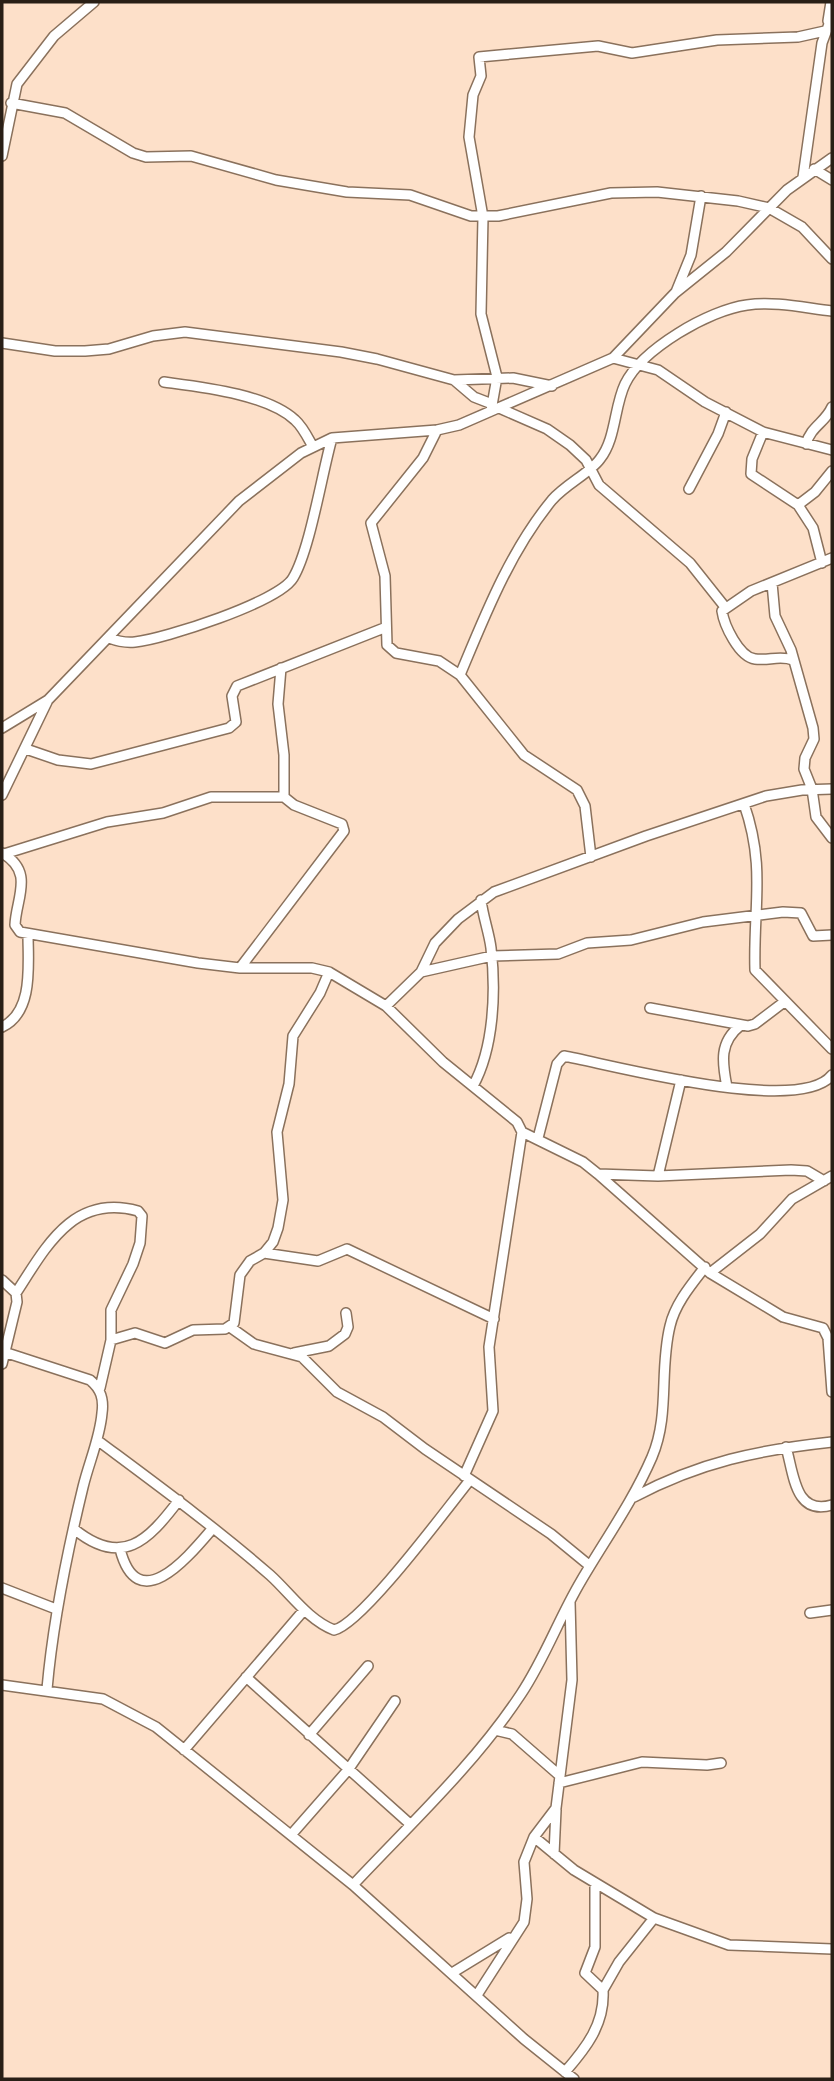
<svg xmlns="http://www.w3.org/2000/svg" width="834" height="2081" viewBox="0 0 834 2081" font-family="'Source Sans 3',sans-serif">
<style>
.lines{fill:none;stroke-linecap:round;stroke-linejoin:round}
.street-casing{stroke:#8a715c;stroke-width:12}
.street{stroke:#fff;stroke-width:9}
</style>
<rect width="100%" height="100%" fill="#fde0c9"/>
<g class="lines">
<defs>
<path id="street" d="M828,21L831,2
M11,103L65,113L133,153L146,157L191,156L276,180L347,192L410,195L471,216H498L611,193L657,192L738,201L769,208L802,227L832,259
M2,156L17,84L54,36L94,2
M814,169L832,180
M803,177L822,43L832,16
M676,292L691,255L701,196
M2,343L55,351H85L109,349L153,336L185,332L341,352L377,359L454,380L513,378L552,386
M613,358L675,293L726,252L787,190L832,158
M454,380L474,397L492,404
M164,382C201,387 267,394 295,420C303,427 308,438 313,447
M499,408L547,429L570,445L586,460L599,485L690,563L725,607
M491,411L497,377L481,314L483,217L469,137L473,95L481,76L479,57L598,46L632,53L717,40L798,37L825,31
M437,430L423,458L371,523L385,576L387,645L396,653L439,661L460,675L524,755L577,790L585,806L591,857
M763,432L752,459L751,474L798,505L813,528L822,563
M806,444C811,426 825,423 832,407
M689,489L718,434L726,412
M798,505L815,492L832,471
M772,583L775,616L791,650L813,728L814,739L805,758L804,769L812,789L816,817L832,838
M109,638C117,641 126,643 135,642C164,639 279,602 293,578C310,550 322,473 332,438
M793,660C780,655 768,661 755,659C739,657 724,625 722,611L751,591L832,558
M460,675C485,615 510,551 552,500C566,484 590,473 600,459C616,439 614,407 625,384C642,349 709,310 747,305C775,301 805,308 832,311
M2,728L48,700L239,501L301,453L332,438L437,430L459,425L613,358L658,370L705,402L763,432L832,450
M26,749L58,760L91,764L229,728L236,722L232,696L237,686L384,628
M2,795L47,702
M744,804C766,867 753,907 755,970L832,1049
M2,853C35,872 16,898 15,925L20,932L198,963L240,968H312L329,972L386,1006L443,1062L517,1122L522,1132L520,1145L489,1347L493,1411L464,1476
M4,854L107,822L163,813L211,797H284
M240,968L344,831L342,824L294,805L284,797V755L278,704L281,668
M421,972L492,956L558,954L587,943L631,940L703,922L783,912L801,913L813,936L832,935
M386,1006L421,972L435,943L458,919L494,892L646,836L766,796L802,790L832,789
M650,1008L748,1026L755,1024L784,1002
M2,1027C34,1012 28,964 28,934
M473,1086C494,1048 496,991 491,948C489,932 483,917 481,900
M727,1087C722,1062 719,1042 741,1025
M522,1132L583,1162L598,1174L710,1273L783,1317L823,1328L828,1338L832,1392
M538,1138L557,1064L564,1056C613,1065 800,1116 832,1075
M598,1174L658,1176L791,1170L807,1171L824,1181
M658,1176L681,1080
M264,1253L318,1261L347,1249L494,1319
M710,1273L760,1234L792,1199L832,1176
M2,1280L16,1293L17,1302L2,1364
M16,1293C46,1247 73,1193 138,1211L142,1216L140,1243L133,1264L111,1310V1340L100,1388
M230,1327L254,1344L302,1357L337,1392L383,1417L425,1449L551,1534L590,1566
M111,1340L135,1333L165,1343L193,1330L225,1329L234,1323L240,1275L250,1261L264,1253L273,1242L278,1228L283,1200L277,1132L289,1084L293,1036L320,993L329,972
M4,1352L90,1380C101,1389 104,1399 102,1413C100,1438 89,1462 83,1487C67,1553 53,1621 47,1689
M294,1353L329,1346L345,1334L348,1327L346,1313
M97,1440C156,1484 215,1527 270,1575C290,1593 308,1620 334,1630C362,1624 448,1507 470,1480
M786,1447C794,1475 795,1516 832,1505
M634,1497C700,1462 758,1450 832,1442
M74,1529C122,1568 148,1541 179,1500
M120,1549C138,1619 189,1556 213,1528
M2,1588L56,1609
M810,1613L832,1610
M246,1677L410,1824
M2,1685L103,1699L156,1727L353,1885L524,2039L574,2079
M495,1730L512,1734L559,1775
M309,1735L368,1666
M184,1750L304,1610
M559,1783L642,1762L707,1765L721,1763
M291,1835L348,1770L395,1701
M534,1837L574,1870L654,1918L729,1945L832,1949
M554,1854L556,1810
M353,1885C411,1823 474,1765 521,1694C545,1658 559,1618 581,1581C605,1540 633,1501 652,1457C670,1415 659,1370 670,1326C675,1304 691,1285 705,1267
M452,1973L509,1938
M603,1990L619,1962L654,1918
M477,1995L524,1922L527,1899L524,1862L534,1837L556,1808L572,1680L570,1602
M565,2072C586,2048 605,2024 603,1990L585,1973L595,1947V1884"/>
</defs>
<!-- street casing -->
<use href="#street" class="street-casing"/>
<!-- street -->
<use href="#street" class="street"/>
</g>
<!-- border -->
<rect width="834" height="2081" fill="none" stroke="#291f16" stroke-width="7"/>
</svg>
